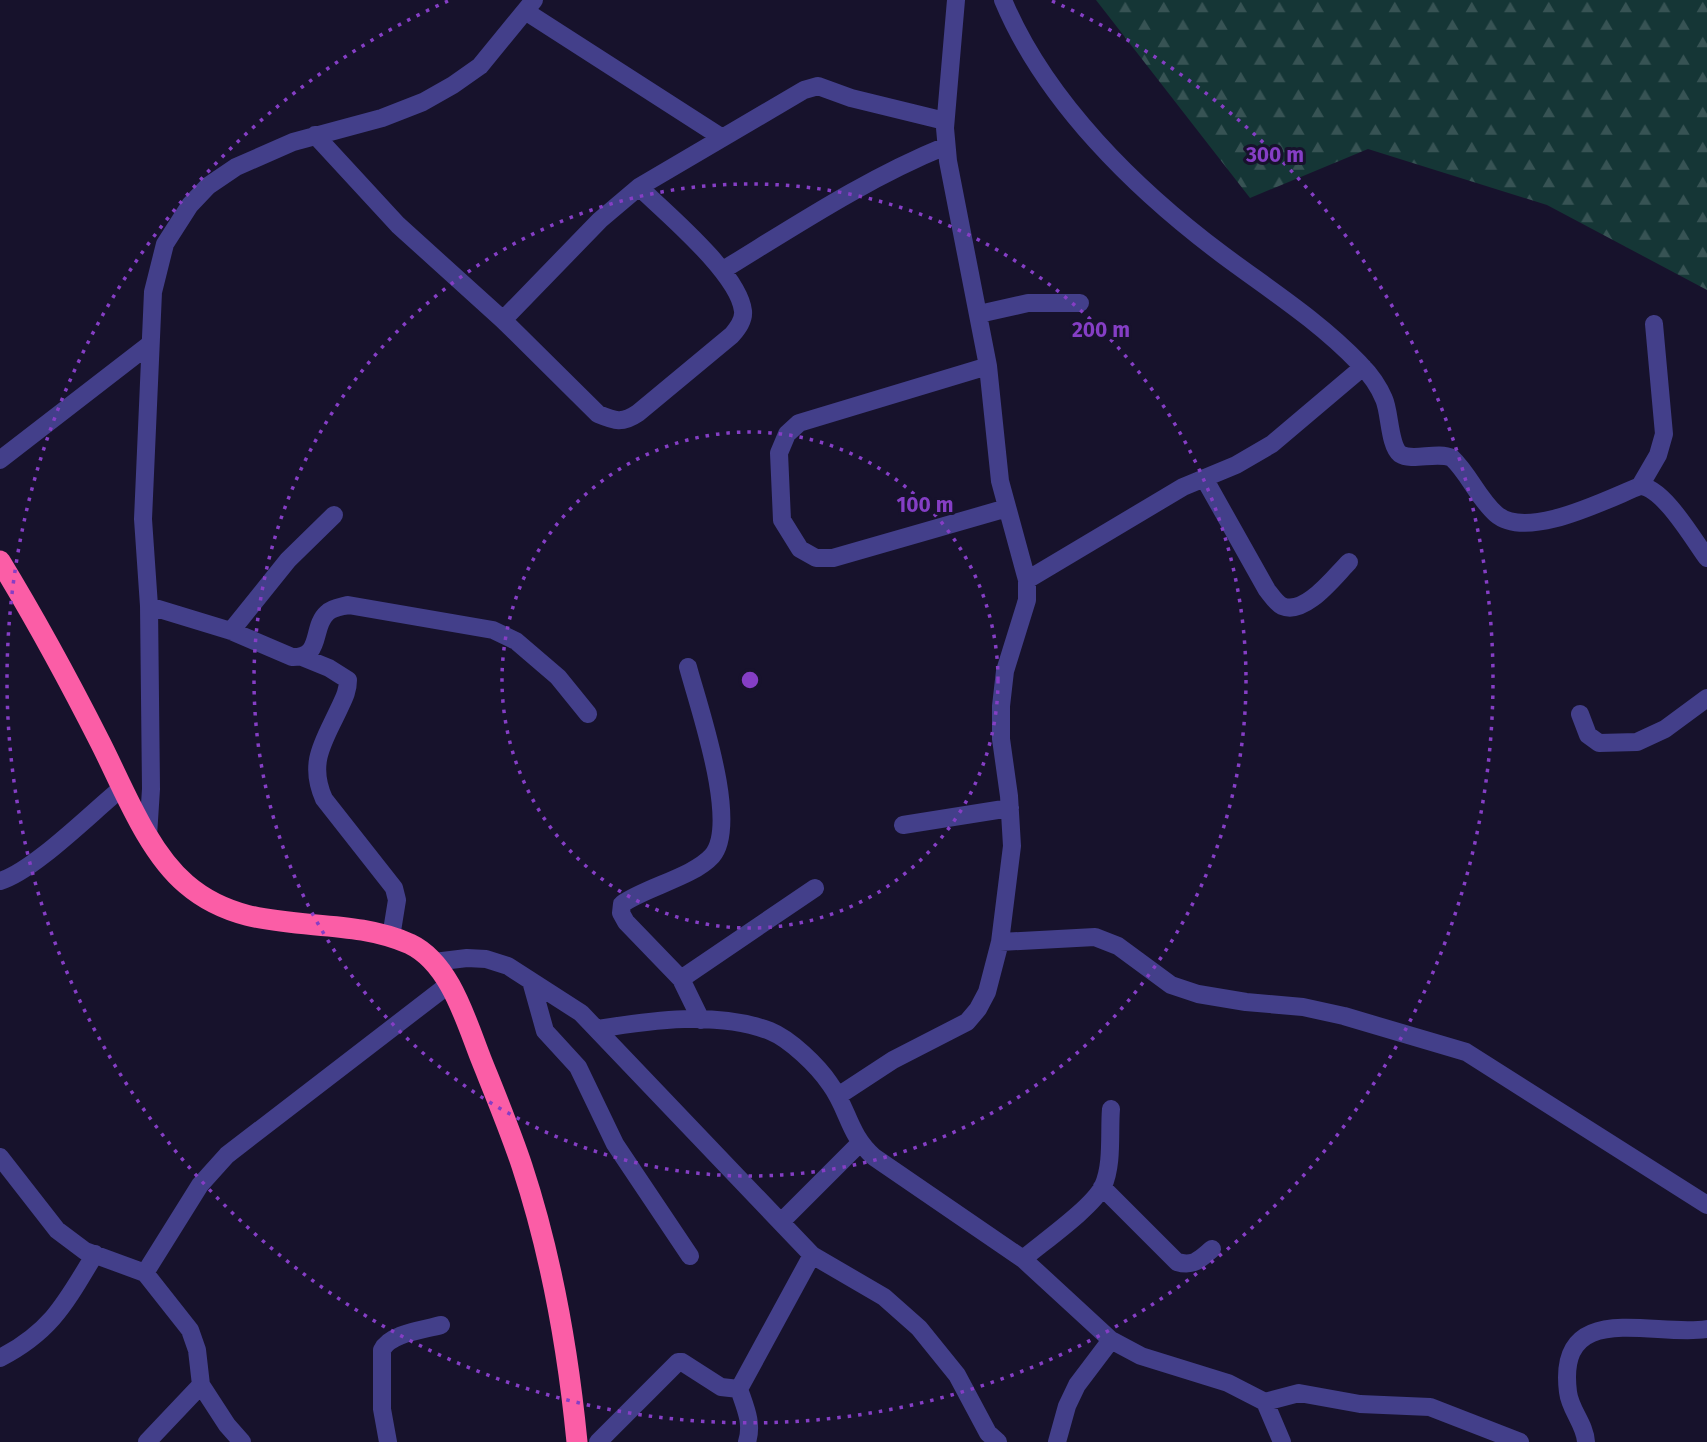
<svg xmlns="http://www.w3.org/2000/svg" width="1707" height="1442" viewBox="0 0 1707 1442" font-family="'Fira Sans',sans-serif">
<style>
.forest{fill:url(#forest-firs)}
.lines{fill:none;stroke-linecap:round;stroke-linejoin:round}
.minor{stroke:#433f8a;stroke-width:18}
.highway{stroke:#fb5da6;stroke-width:21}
.ring{fill:none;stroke:#853ec5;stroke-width:3.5;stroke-dasharray:3.5 7}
.centre{fill:#853ec5;stroke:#17122c;stroke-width:3.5}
.ring-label{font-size:21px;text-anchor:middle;font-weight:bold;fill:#853ec5;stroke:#17122c;stroke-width:6;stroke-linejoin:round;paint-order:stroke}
</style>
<defs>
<pattern id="forest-firs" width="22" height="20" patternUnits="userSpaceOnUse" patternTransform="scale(1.75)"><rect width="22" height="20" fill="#153636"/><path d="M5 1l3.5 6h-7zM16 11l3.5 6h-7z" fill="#375354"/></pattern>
</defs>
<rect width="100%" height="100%" fill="#17122c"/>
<!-- forest -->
<path class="forest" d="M1096,0H1707V290L1547,205L1368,149L1250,198Z"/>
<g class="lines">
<!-- minor -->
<path class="minor" d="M1003,0C1045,101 1136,190 1223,255C1270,290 1319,321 1360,364C1369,373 1379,387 1384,399C1390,412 1389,445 1400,454C1412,462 1437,451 1452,458C1469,474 1478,498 1496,514C1527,541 1607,499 1640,486C1663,487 1693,539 1707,558
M525,11L721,137
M315,135L398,225L503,320L598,414C615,421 622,424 638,413L732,335C738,328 744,320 743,311C739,274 666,213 639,187
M723,270C795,226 867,178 946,146
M979,314L1028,303H1080
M503,320L600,220L639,187L804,90L818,86L851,98L945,121
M988,366L799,423L787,434L779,453L782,520L800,549L816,558H833L1007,508
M0,460L150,344
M1204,478L1267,590C1271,595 1276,603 1282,606C1305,616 1334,577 1349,562
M1640,486L1658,455L1664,434L1654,324
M1027,580L1183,487L1236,465L1272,444L1363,367
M149,606L231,631L292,657C323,658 311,627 327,613C333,607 341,607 348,605L493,630L516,641L558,677L588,714
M231,631L288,560L334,515
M302,657L329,668L348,680C348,692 343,700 338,711C323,743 308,763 324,799L394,888L397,900L391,937
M688,667C698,705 740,824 712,856C693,877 646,887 622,904L621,913L626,922L681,979L701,1020
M1580,714L1588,735L1599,743L1637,742L1665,729L1707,698
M903,825L1010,808
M148,836L151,789L149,606L143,519L153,292L165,244L190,205L208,186L236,167L293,142L382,118L423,102L453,85L480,66L534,0
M0,881C34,871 93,811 123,787
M1000,942L1095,937L1118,946L1171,985L1198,994L1246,1002L1303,1007L1344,1016L1466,1052L1707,1205
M434,962L467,958L486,959L508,966L581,1013L812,1255L884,1297L919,1328L957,1375L988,1433L998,1442
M681,979L815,888
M531,981L545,1031L578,1067L615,1144L690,1256
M598,1029C652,1020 717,1011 770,1031C790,1039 818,1066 830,1084C849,1110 848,1134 874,1157L1023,1259L1111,1340L1141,1356L1228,1383L1265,1402L1282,1442
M838,1096L893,1060L967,1022L978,1009L987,992L1000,942L1012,846L1009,796L1001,739V706L1005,671L1027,600V580L1000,481L988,366L948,161L945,128L956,0
M0,1157L57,1230L85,1251L145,1273L190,1330L197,1350L201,1385L227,1425L242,1442
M1102,1187L1177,1262C1194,1267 1200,1259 1212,1249
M781,1222L859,1144
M1023,1259C1043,1242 1093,1207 1103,1186C1113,1164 1109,1133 1111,1109
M145,1273L200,1185L227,1155L448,985
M0,1358C52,1331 66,1302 95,1254
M1265,1402L1299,1393L1360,1404L1430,1407L1520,1442
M147,1442L201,1385
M388,1442L382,1409V1350C390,1333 424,1330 441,1325
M598,1442L678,1362H682L721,1387L739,1389
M747,1442C753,1423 745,1407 739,1389L812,1255
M1057,1442L1067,1406L1077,1385L1111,1340
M1586,1442C1585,1424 1570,1410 1568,1392C1556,1297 1655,1338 1707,1329"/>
<!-- highway -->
<path class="highway" d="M0,561C36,620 69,681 100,742C123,787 147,851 186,884C252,941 336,911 410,944C450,963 466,1021 481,1059C495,1094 510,1130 522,1166C551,1254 568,1350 577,1442"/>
</g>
<!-- distance rings -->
<g class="ring">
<circle cx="750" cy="680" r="248"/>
<circle cx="750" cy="680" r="496"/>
<path d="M1052 1A743 743 0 1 1 448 1"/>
</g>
<circle cx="750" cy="680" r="10" class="centre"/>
<g class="ring-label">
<text x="1275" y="162">300 m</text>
<text x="1101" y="337">200 m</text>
<text x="925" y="512">100 m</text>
</g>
</svg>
